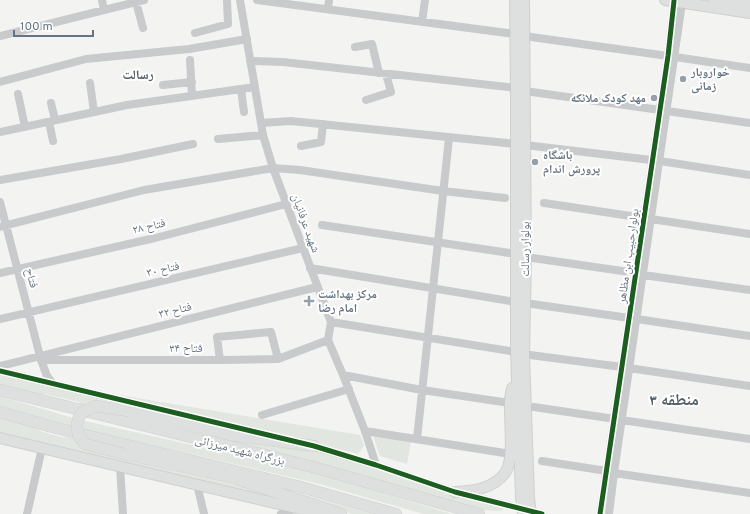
<svg xmlns="http://www.w3.org/2000/svg" width="750" height="514" viewBox="0 0 750 514" font-family="Overpass,'Noto Naskh Arabic',sans-serif">
<style>
.green{fill:#e2e6e0}
.lines{fill:none;stroke-linecap:round;stroke-linejoin:round}
.major-casing{stroke:#cfd0d0;stroke-width:12}
.highway-casing{stroke:#cfd0d0;stroke-width:12}
.minor{stroke:#c8cacb;stroke-width:8}
.major{stroke:#dedfdf;stroke-width:10}
.highway{stroke:#dedfdf;stroke-width:11}
.major-bridge-casing{stroke:#cfd0d0;stroke-width:12;stroke-linecap:butt}
.highway-bridge-casing{stroke:#cfd0d0;stroke-width:12;stroke-linecap:butt}
.major-bridge{stroke:#dedfdf;stroke-width:10}
.highway-bridge{stroke:#dedfdf;stroke-width:11}
.cycleway-casing{stroke:#fff;stroke-width:8}
.cycleway{stroke:#1b5e20;stroke-width:5}
.poi-dot{fill:#97a0a8;stroke:#fff;stroke-width:1.5}
.labels{text-anchor:middle;stroke-width:4;stroke-linejoin:round;paint-order:stroke}
.poi-label{font-size:12px;font-weight:bold;fill:#657480;stroke:#fff;text-anchor:start}
.street-label{font-size:12px;fill:#657480;stroke:#fff}
.neighbourhood-label{font-size:13px;font-weight:bold;fill:#525d65;stroke:#fff}
.district-label{font-size:16px;font-weight:bold;fill:#525d65;stroke:#fff}
</style>
<rect width="100%" height="100%" fill="#f3f3f2"/>
<!-- green -->
<path class="green" d="M0,374L106,400L100,411L83,407L79,402L45,394H36L0,385Z
M101,392L360,435L364,446L358,454Z
M0,396L76,419L317,473L452,514H423L316,483L74,427L0,406Z
M0,417L32,426L43,432L62,437L75,438L247,487L291,503L0,434Z
M374,435L411,442L407,464L380,456L374,439Z
M231,438L311,449L505,509L501,511L478,510L230,442Z
M266,484L373,514H352L336,510Z"/>
<g class="lines">
<defs>
<path id="major" d="M515,0L516,88V352L521,497
M524,0L526,257L524,355L529,498
M665,0L750,13
M714,0L750,5
M0,438L296,508L327,513
M455,492C473,491 493,489 505,473C515,460 509,420 510,403C510,398 511,393 512,388"/>
<path id="highway" d="M0,390L313,467L479,514
M130,411L231,435L314,446
M0,412L56,428L301,487L396,514
M124,454L245,480
M237,479L341,514"/>
</defs>
<!-- major casing -->
<use href="#major" class="major-casing"/>
<!-- highway casing -->
<use href="#highway" class="highway-casing"/>
<!-- minor -->
<path class="minor" d="M102,0L104,10
M240,0L263,135L273,168L331,322L328,340L343,375L365,431L376,465
M257,0L515,34
M136,2L143,28
M328,9L329,0
M422,22L425,0
M195,33L228,24L227,0
M0,36L144,0
M524,36L668,56
M355,47L372,44L379,73
M675,57L750,68
M190,60L192,96
M250,61L283,62L516,88
M0,82L86,59L189,49L247,39
M90,83L94,112
M163,85L192,82
M241,89L244,112
M525,91L660,110
M18,94L25,127
M366,100L391,92L386,74
M51,103L55,120
M667,111L750,123
M49,122L53,141
M261,123L291,121L516,144
M0,132L127,105L255,87
M218,139L263,135
M525,145L660,161L750,175
M301,146L321,142L323,124
M0,180L121,159L193,144
M0,202L41,360L47,376L53,384
M544,203L644,218
M651,219L750,234
M322,225L516,254
M0,227L144,190L273,168L300,170L443,191L505,198
M526,257L636,273
M310,268L516,302
M0,273L155,238L286,204
M643,275L750,290
M532,304L629,318
M0,319L303,248
M637,319L750,336
M331,322L516,352
M530,355L622,367
M41,360H220L278,359L328,340
M220,360L217,337L271,332L278,359
M0,366L317,287
M629,368L750,386
M0,371L266,435
M343,375L422,390L510,403
M534,407L750,439
M262,415L349,389
M365,431L511,454
M417,439L449,138
M309,445L376,465L455,492L542,514
M542,461L607,471
M120,466L123,514
M614,473L750,493
M197,484L204,514
M27,514L42,448
M281,514L296,508
M600,514L668,56L674,1
M609,514L614,473L682,3"/>
<!-- major -->
<use href="#major" class="major"/>
<!-- highway -->
<use href="#highway" class="highway"/>
<defs>
<path id="major-bridge" d="M521,497L523,514
M529,498L531,514"/>
<path id="highway-bridge" d="M124,454L85,444L78,435L77,424L79,417L83,412L95,406L130,411"/>
</defs>
<!-- major-bridge casing -->
<use href="#major-bridge" class="major-bridge-casing"/>
<!-- highway-bridge casing -->
<use href="#highway-bridge" class="highway-bridge-casing"/>
<!-- major-bridge -->
<use href="#major-bridge" class="major-bridge"/>
<!-- highway-bridge -->
<use href="#highway-bridge" class="highway-bridge"/>
<defs>
<path id="cycleway" d="M0,371L314,446L376,465L455,492L542,514
M600,514L668,56L674,1"/>
</defs>
<!-- cycleway casing -->
<use href="#cycleway" class="cycleway-casing"/>
<!-- cycleway -->
<use href="#cycleway" class="cycleway"/>
</g>
<!-- markers -->
<g class="poi-dot">
<circle cx="683" cy="79" r="4"/>
<circle cx="654" cy="98" r="4"/>
<circle cx="535" cy="162" r="4"/>
<path d="M307 295h4v4h4v4h-4v4h-4v-4h-4v-4h4z"/>
</g>
<g class="labels">
<!-- poi labels -->
<g class="poi-label">
<text x="691" y="76">خواروبار<tspan x="691" dy="14">زمانی</tspan></text>
<text x="646" y="102" text-anchor="end">مهد کودک ملائکه</text>
<text x="543" y="159">باشگاه<tspan x="543" dy="14">پرورش اندام</tspan></text>
<text x="318" y="298">مرکز بهداشت<tspan x="318" dy="14">امام رضا</tspan></text>
</g>
<!-- street labels -->
<g class="street-label">
<text transform="translate(306 223) rotate(70)" y="4">شهید عرفانیان</text>
<text transform="translate(149 226) rotate(-13)" y="4">فتاح ۲۸</text>
<text transform="translate(525 249) rotate(-90)" y="4">بولوار رسالت</text>
<text transform="translate(628 256) rotate(-82)" y="4">بولوارحبیب ابن مظاهر</text>
<text transform="translate(163 269) rotate(-13)" y="4">فتاح ۳۰</text>
<text transform="translate(32 278) rotate(75)" y="4">فتاح</text>
<text transform="translate(175 310) rotate(-14)" y="4">فتاح ۳۲</text>
<text x="186" y="352">فتاح ۳۴</text>
<text transform="translate(240 450) rotate(14)" y="4">بزرگراه شهید میرزائی</text>
</g>
<!-- neighbourhood labels -->
<g class="neighbourhood-label">
<text x="138" y="79">رسالت</text>
</g>
<!-- district labels -->
<g class="district-label">
<text x="674" y="405">منطقه ۳</text>
</g>
</g>
<!-- scale -->
<path d="M14 30v6h79v-6" fill="none" stroke="#657480" stroke-width="2"/>
<text x="20" y="30" font-size="12" fill="#657480" stroke="#ffffff" stroke-width="3" paint-order="stroke">100 m</text>
</svg>
